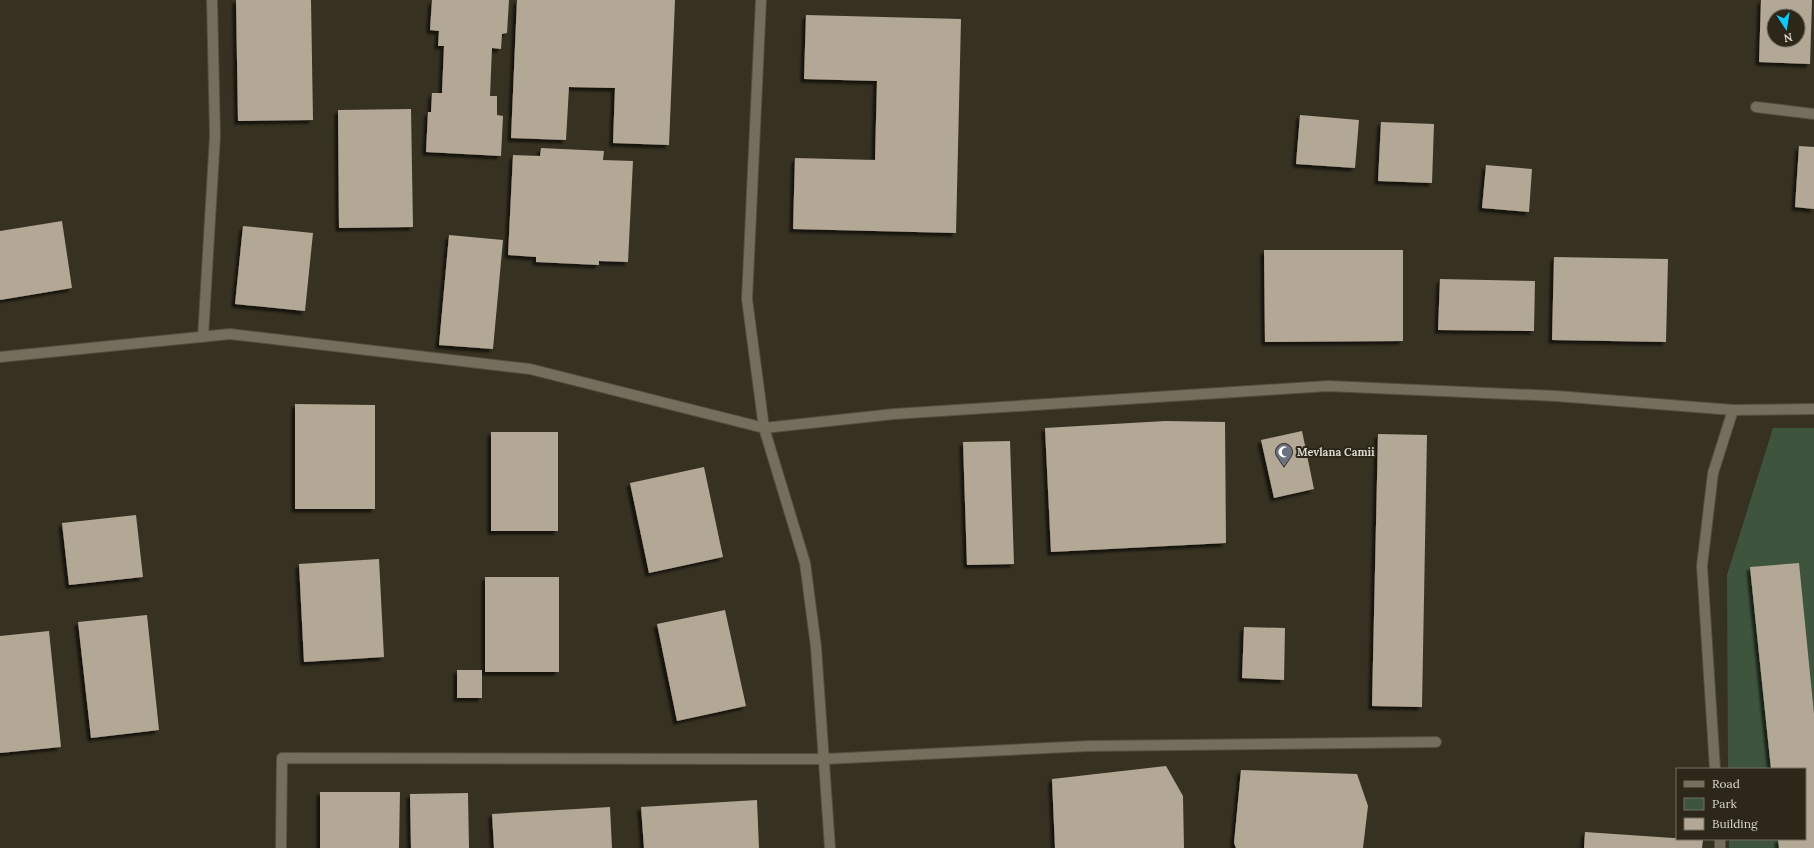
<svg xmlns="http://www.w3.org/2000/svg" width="1814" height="848" viewBox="0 0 1814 848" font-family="Lora,serif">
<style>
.green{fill:#3e543d}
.building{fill:#b3a796;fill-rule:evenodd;filter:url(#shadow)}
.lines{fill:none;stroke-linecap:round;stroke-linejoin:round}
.minor-casing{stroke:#534e41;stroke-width:12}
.minor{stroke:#746e5d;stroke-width:10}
.labels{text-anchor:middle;stroke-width:4;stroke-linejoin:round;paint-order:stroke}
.poi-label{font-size:11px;font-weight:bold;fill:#dcd8cf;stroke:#2c2718;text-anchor:start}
</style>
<defs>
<filter id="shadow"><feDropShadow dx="-3.5" dy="3.5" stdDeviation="1" flood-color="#0009"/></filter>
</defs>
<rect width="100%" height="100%" fill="#363121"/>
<!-- green -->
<path class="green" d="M1773,428H1814V848H1729V839H1805V769H1728L1727,575Z"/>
<!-- building -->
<path class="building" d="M236,0H311L313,120L238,121Z
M432,0H509L507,33L502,34L501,49L492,48L490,96H497V115L503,116L501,156L426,152L428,112H431L432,93H442L444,46H438L439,31L430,30Z
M517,0H675L669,145L613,143L615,88L569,87L566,140L511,138Z
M1761,0H1812L1810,64L1759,62ZM1774,16H1798V40H1774Z
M806,15L961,19L956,233L793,229L795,158L875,160L877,81L804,79Z
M411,109L413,227L339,228L338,110Z
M1300,115L1359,120L1355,168L1296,164Z
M1381,122L1434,124L1432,183L1378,181Z
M1799,146L1814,147V209L1795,207Z
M541,148L604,151L603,160L633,161L628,262L599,261V265L536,262V257L508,255L513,155L540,156Z
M1486,165L1532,169L1529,212L1482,208Z
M62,221L72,288L0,300V231Z
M243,226L313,233L305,311L235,304Z
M449,235L503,240L493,349L439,345Z
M1264,250H1403V341L1265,342Z
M1554,257L1668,259L1666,342L1552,340Z
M1440,279L1535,281L1534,331L1438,330Z
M295,404L375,405V509H295Z
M1165,421L1225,422L1226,543L1051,552L1045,428Z
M1302,431L1314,489L1274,498L1261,440Z
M491,432H558V531H491Z
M1378,434L1427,435L1422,707L1372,706Z
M1010,441L1014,564L967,565L963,442Z
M704,467L723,557L649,573L630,483Z
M136,515L143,577L69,585L62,523Z
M379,559L384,657L304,662L299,564Z
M1799,563L1814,714V848H1779L1778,839H1805V769H1771L1750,567Z
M485,577H559V672H485Z
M725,610L746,706L677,721L657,624Z
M147,615L159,730L91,738L78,622Z
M1244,627L1285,628L1284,680L1242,678Z
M49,631L61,747L0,753V636Z
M457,670H482V698H457Z
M1166,766L1183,796L1184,848H1055L1052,779Z
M1241,770L1357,774L1368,806L1363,848H1236L1234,843Z
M320,792H400L399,848H320Z
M468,793L469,848H411L410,794Z
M757,800L759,848H644L641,807Z
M610,807L612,848H494L492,814Z
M1585,832L1703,840L1702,848H1584Z"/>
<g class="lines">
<defs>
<path id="minor" d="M761,0L747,299L764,428L805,563L816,647L830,848
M1756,107L1814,114
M203,337L215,136L212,0
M0,357L230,334L530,369L764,428L894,414L1328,386L1556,396L1733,410L1814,409
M1715,769L1702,566L1713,473L1733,410
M1720,839V848
M281,848L282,758L825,759L1089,746L1436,742"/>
</defs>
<!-- minor casing -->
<use href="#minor" class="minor-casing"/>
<!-- minor -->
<use href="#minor" class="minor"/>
</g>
<!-- icons -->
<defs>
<symbol id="mosque-pin" viewBox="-11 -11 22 30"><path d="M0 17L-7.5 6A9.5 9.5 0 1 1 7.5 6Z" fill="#6b7280" stroke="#2c2718"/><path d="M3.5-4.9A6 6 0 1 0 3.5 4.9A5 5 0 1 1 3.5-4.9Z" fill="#fff"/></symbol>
</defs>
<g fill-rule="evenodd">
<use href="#mosque-pin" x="1274" y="442" width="20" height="27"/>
</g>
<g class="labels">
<!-- poi labels -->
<g class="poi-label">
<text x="1297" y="456">Mevlana Camii</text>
</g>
</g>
<!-- legend -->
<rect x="1676" y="768" width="130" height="72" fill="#2c2718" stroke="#726e61"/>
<rect x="1684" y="781" width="20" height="6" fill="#746e5d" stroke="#726e61"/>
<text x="1712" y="788" font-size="12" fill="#dcd8cf">Road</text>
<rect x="1684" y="798" width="20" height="12" fill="#3e543d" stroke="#726e61"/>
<text x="1712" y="808" font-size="12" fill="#dcd8cf">Park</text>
<rect x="1684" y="818" width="20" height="12" fill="#b3a796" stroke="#726e61"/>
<text x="1712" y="828" font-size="12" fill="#dcd8cf">Building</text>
<!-- north arrow -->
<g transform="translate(1786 28) rotate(168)"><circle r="19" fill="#2c2718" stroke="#726e61"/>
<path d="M0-3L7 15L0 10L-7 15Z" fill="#0ecafa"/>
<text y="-6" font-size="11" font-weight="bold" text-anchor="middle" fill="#dcd8cf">N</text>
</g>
</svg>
